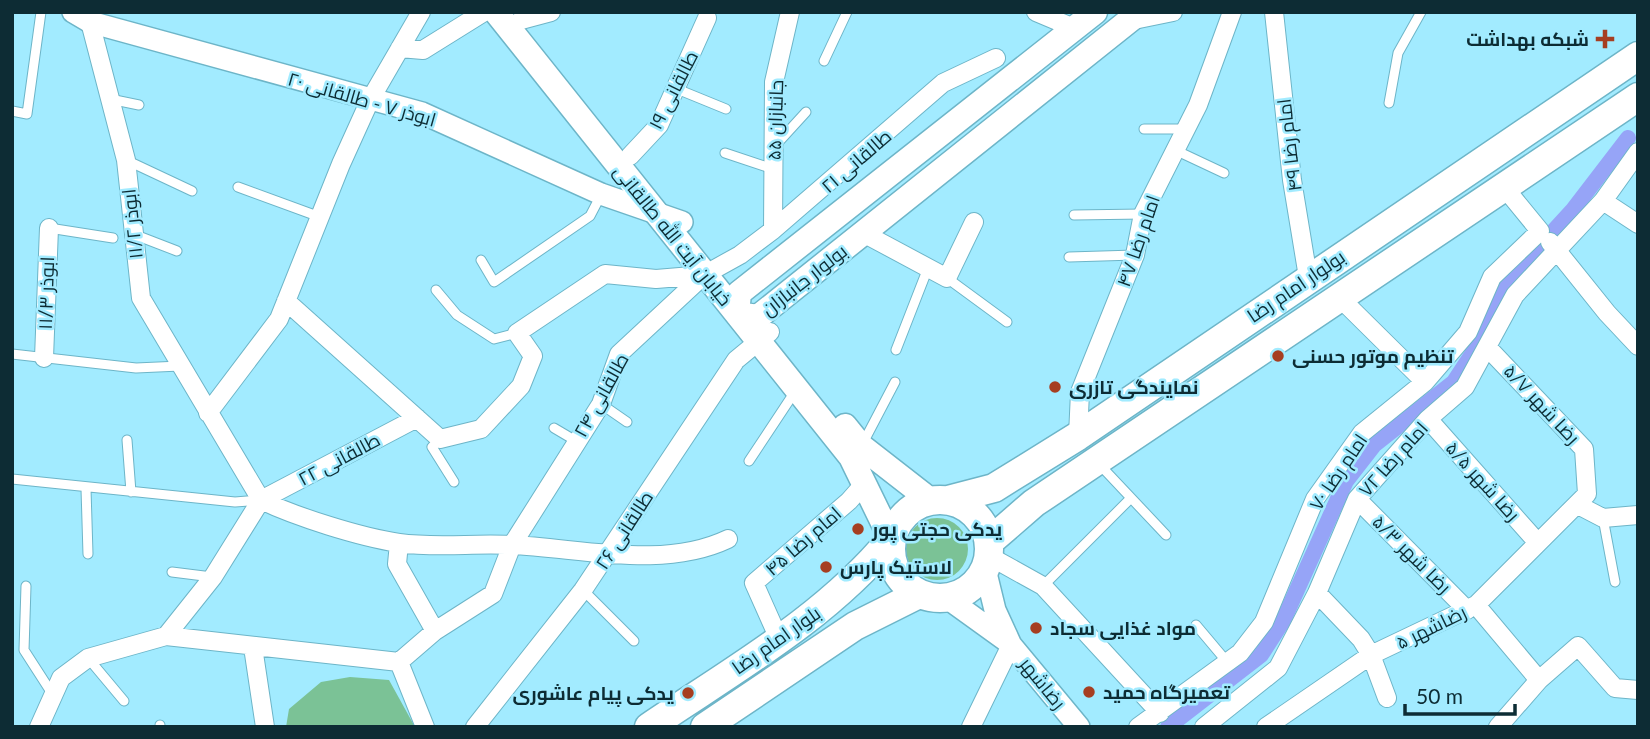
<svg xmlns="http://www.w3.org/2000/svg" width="1650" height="739" viewBox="0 0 1650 739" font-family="Lato,Cairo,sans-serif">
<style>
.green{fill:#7bc296}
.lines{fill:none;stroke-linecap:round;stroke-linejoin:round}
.canal{stroke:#96a4f7;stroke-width:16}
.service-casing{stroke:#6db5c8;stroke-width:11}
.minor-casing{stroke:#6db5c8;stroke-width:20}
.tertiary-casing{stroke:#6db5c8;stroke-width:24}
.secondary-casing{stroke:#6db5c8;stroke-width:27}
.primary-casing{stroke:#6db5c8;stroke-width:31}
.service{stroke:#fff;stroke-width:9}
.minor{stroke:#fff;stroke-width:18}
.tertiary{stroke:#fff;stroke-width:21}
.secondary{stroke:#fff;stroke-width:24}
.primary{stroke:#fff;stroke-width:28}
.poi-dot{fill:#a63e21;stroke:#a2ebff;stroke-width:2.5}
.labels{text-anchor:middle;stroke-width:5;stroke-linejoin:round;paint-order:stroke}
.poi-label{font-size:19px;font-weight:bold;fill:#0d2c34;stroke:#a2ebff;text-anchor:start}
.street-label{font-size:19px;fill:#0d2c34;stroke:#a2ebff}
</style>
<rect width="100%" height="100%" fill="#a2ebff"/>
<!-- green -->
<path class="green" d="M906 549a31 31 0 1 1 62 0a31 31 0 1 1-62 0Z
M350,677L389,680L415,727H286L289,709L321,682Z"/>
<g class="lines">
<!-- canal -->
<path class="canal" d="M1168,727L1261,655L1283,621L1346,481L1374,445L1454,382L1475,350L1504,290L1518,270L1572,211L1628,138"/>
<defs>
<path id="service" d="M824,61L847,12
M677,89L726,109
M110,99L139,105
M1389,103L1398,53L1421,12
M12,111L27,114L41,12
M1144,129H1185
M774,147L806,112
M1175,150L1224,173
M725,153L773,169
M126,160L192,191
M238,187L320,217
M1074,215L1143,214
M49,228L113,238
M133,234L177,251
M1069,257L1135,255
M481,260L494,282L590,216L601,195
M947,278L1007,322
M436,290L457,315L494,339L517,333
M896,350L928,268
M12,354L136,368L180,366
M601,404L627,422
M554,428L576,441
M440,439L432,447L454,482
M127,440L131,492
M862,445L895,382
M749,461L796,390
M1100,465L1166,535
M12,479L235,502L261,500
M86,489L88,554
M1603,518L1615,582
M172,572L212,577
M26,586L24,650L53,695
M1043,586L1131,498
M583,590L634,641
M1196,625L1228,663
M88,658L124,701
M160,727V725"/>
<path id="minor" d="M1036,12L1074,28
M1274,12L1292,180L1308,277
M521,20L551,12
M1129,21L1173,12
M90,22L126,160L141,298L261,500C296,517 360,537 399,543C435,548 475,543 511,545C581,548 663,570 728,539
M400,48L423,50L484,12
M630,156L659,125L707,18
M1603,201L1638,224
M773,230L774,82L790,12
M863,233L947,278L974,222
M1550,242L1607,313L1638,346
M1339,297L1425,382
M286,301L440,439L481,429L521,386L533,356L517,333L605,274L656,279L704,275
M44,358L49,228
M208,413L279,319L341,164L370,100L421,12
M1428,419L1538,543
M1078,436L1080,392L1135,255L1143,214L1198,105L1232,12
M1357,499L1467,610
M1578,505L1603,518L1638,515
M399,543L397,564L435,631
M989,556L1043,586L1160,713
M1317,593L1361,639L1371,655L1387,698
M1476,605L1539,680
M166,636L213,577L261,500L417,418
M779,639L754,583L849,501L864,484
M253,647L265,727
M399,662L435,631L493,594L512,545L601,404L619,354L704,275L740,255L773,230L943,83L996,58
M399,662L425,727
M39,727L61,678L88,658L166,636L399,662
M475,727L583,590L736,360L770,332
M971,727L1011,645
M1138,727L1240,653L1264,622L1315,499L1362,433L1425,382L1468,332L1492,277L1540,231L1504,187
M1204,727L1278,668L1317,593L1357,499L1428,419L1465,387L1515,295L1603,201L1638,152
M1266,727L1371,655L1476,605L1587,494L1584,449L1488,348
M1498,727L1539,680L1578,646L1615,688L1638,690"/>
<path id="tertiary" d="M73,12L90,22L422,113L601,194L682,222
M985,569L995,610L1011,645L1079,727
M947,598L1008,642"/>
<path id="secondary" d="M496,12L851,457L891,539
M1095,12L739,293L737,314L758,317L1140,12
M845,426L862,447L930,500"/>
<path id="primary" d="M891 549a49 49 0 1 1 98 0a49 49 0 1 1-98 0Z
M948,500L994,488L1078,436L1638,56
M989,542L1034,503L1638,97
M649,727C733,670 826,618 891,539
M705,727L855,626L919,594"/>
</defs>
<!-- service casing -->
<use href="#service" class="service-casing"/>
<!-- minor casing -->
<use href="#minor" class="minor-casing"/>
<!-- tertiary casing -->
<use href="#tertiary" class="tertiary-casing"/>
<!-- secondary casing -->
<use href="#secondary" class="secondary-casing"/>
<!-- primary casing -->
<use href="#primary" class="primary-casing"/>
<!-- service -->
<use href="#service" class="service"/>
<!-- minor -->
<use href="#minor" class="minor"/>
<!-- tertiary -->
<use href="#tertiary" class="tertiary"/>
<!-- secondary -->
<use href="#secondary" class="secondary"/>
<!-- primary -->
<use href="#primary" class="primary"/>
</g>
<!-- markers -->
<g class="poi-dot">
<path d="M1601.5 28.5h7v7h7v7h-7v7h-7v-7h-7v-7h7z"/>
<circle cx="1278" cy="356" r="7"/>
<circle cx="1055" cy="387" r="7"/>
<circle cx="858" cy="529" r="7"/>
<circle cx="826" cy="567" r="7"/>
<circle cx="1036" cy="628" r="7"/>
<circle cx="1089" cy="692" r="7"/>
<circle cx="688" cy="693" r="7"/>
</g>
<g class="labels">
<!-- poi labels -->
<g class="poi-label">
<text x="1589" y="46" text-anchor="end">شبکه بهداشت</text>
<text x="1292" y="363">تنظیم موتور حسنی</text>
<text x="1069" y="394">نمایندگی تازری</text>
<text x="872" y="536">یدکی حجتی پور</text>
<text x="840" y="574">لاستیک پارس</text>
<text x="1050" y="635">مواد غذایی سجاد</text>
<text x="1103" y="699">تعمیرگاه حمید</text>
<text x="674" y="700" text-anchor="end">یدکی پیام عاشوری</text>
</g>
<!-- street labels -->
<g class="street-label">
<text transform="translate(673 90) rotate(-63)" y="7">طالقانی ۱۹</text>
<text transform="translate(362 99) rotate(16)" y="7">ابوذر ۷ - طالقانی ۲۰</text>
<text transform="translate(775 120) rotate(-88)" y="7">جانبازان ۵۵</text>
<text transform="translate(1289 145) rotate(-97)" y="7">امام رضا ۴۹</text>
<text transform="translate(856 161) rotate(-41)" y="7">طالقانی ۲۱</text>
<text transform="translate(132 224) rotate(-96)" y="7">ابوذر ۱۱/۲</text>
<text transform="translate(673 235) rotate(51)" y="7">خیابان آیت الله طالقانی</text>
<text transform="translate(1138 241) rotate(-71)" y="7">امام رضا ۴۷</text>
<text transform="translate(804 280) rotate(-38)" y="7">بولوار جانبازان</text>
<text transform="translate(1296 286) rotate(-34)" y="7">بولوار امام رضا</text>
<text transform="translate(46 293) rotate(-88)" y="7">ابوذر ۱۱/۳</text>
<text transform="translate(601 395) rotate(-61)" y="7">طالقانی ۲۴</text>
<text transform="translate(1542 404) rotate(47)" y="7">رضا شهر ۵/۷</text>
<text transform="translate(339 459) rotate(-28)" y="7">طالقانی ۲۲</text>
<text transform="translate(1393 459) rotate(-48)" y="7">امام رضا ۷۲</text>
<text transform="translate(1338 472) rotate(-56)" y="7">امام رضا ۷۰</text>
<text transform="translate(1483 481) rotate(48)" y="7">رضا شهر ۵/۵</text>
<text transform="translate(624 530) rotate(-57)" y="7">طالقانی ۲۶</text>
<text transform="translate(803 541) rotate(-41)" y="7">امام رضا ۴۵</text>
<text transform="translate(1412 554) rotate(45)" y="7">۵/۳ رضا شهر</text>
<text transform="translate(1431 627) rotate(-26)" y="7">رضاشهر ۵</text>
<text transform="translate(776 640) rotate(-35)" y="7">بلوار امام رضا</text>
<text transform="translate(1043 683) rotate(51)" y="7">رضاشهر</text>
</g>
</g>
<!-- border -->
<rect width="1650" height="739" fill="none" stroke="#0d2c34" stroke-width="28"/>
<!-- scale -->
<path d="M1405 704v10h110v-10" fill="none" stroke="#0d2c34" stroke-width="3.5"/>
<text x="1416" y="704" font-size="21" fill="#0d2c34" stroke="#a2ebff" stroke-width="5" paint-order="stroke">50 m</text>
</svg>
